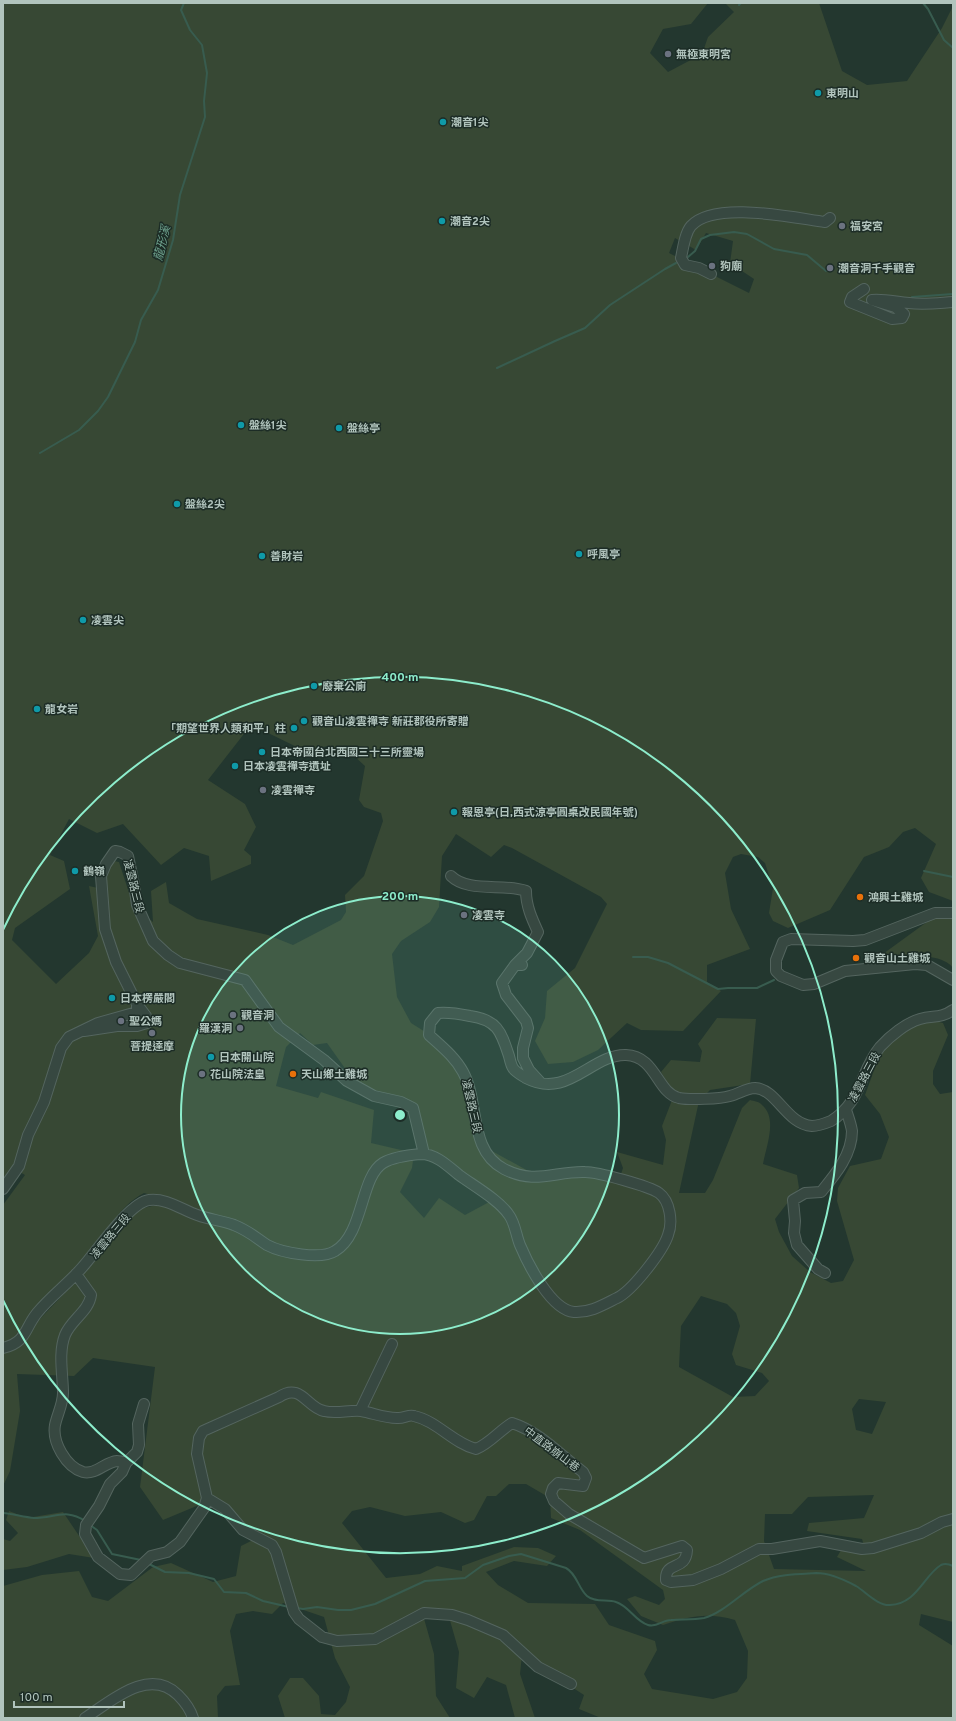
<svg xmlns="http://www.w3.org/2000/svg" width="956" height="1721" viewBox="0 0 956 1721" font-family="Overpass,'Noto Sans TC',sans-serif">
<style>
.green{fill:#374834;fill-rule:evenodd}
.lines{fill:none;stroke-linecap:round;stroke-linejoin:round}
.stream{stroke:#385c4f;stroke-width:2}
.minor-casing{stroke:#54655f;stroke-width:12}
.minor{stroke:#374841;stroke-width:10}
.ring{fill:none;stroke:#8dedcc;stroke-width:2}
.worship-dot{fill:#6b7280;stroke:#1c2c26;stroke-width:1.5}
.culture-dot{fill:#0f9aa8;stroke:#1c2c26;stroke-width:1.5}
.food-dot{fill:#e8710a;stroke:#1c2c26;stroke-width:1.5}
.labels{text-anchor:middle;stroke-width:3;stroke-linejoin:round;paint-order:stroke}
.poi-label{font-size:11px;font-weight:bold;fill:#b1c4bd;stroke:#1c2c26;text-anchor:start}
.street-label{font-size:11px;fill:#b1c4bd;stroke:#1c2c26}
.water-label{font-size:12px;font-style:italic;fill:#6da08c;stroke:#1c2c26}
.centre{fill:#8dedcc;stroke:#1c2c26;stroke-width:2}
.ring-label{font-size:12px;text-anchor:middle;font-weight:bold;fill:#8dedcc;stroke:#1c2c26;stroke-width:3;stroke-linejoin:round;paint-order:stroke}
</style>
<rect width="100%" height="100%" fill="#23372f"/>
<!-- green -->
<path class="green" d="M3,3H708L691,24L663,29L650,53L668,72L702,54L708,37L734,12L725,3H819L842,71L867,85L907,81L942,28L953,6V901L929,892L921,878L936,844L915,828L903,832L889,847L864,857L830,910L788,928L773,921L769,913L773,888L765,863L758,857L741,854L733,857L725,873L731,909L750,949L707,965V982L721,991L683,1031L641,1030L627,1023L598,1050L573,1062L548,1064L535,1041L545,1018L547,991L575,968L607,904L601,897L512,848L504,845L491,857L456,834L442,856L439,907L430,922L401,941L392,954L397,997L411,1023L443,1043L455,1058L485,1145L492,1151L532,1173L620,1177L623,1168L617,1152L663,1165L666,1140L662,1126L674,1095L661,1072L671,1060L700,1062L702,1051L698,1044L717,1018L756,1019L750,1084L710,1090L699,1101L679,1193H705L713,1180L742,1108L750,1100C754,1101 760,1102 762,1105C778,1118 766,1147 763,1164L797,1175L799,1188L775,1219L779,1232L792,1256L810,1272L831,1283L843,1281L854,1260L837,1201L838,1188L850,1166L881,1159L889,1137L880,1114L865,1095L881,1051L908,1027L931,1020L943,1023L948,1035L933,1071V1084L940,1094L953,1092V1622L921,1614L919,1625L953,1646V1718H601L579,1709L584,1695L522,1655L520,1674L535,1718H515L506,1685L487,1677L474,1698L456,1688L459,1652L447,1610L423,1615L434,1654L436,1696L450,1718H285L278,1696L290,1678H303L319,1696L321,1714L335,1715L346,1702L350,1687L335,1658L324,1617L283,1603L272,1614L253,1611L236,1614L230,1631L240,1685L225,1686L217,1696L218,1718H3V1586L42,1575L79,1571L92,1597L108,1601L153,1567L171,1563L213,1582L236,1576L241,1546L257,1538L211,1500L163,1520L140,1487L155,1367L93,1358L74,1376L17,1374L20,1411L10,1471L3,1486V1205L25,1175L13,1168L3,1183ZM706,233L733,241L730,263L754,279L749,293L669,253L675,238L696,250ZM247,730L264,731L303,750L329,746L353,755L365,766L359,800L364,807L381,813L383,821L364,876L345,895L346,912L341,920L293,945L268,935L197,919L169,903L166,882L151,891L153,922L133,905L119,862L104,859L107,890L89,886L98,936L89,953L56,984L12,940L15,928L70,889L64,861L50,855L69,819L97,833L123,824L161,865L184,848L209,856L211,881L251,864V856L244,850L256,827L245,804L208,780ZM300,1033L313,1045L327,1043L354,1081L413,1110L431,1158L491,1201L465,1215L439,1198L424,1218L400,1192L412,1168L414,1153L371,1143L374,1110L321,1092L318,1098L276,1086L286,1047ZM144,1193L155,1196L165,1203L131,1211L100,1256L38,1321L33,1310C49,1294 72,1277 86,1259C105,1236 117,1207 144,1193ZM701,1296L727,1304L736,1313L740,1326L732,1354L736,1365L762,1373L769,1381L755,1396L733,1397L679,1367L681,1326ZM859,1399L886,1402L872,1434L856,1430L852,1409ZM509,1484H526L550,1498L551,1518L580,1530L663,1590L665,1599L659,1605L635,1596L627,1599L641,1616L663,1625C690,1616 707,1612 735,1620L748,1651L747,1678L737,1692L713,1699L652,1689L644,1674L657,1650L655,1641L609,1625L595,1604L528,1603L498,1585L486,1572L514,1561L547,1566L556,1556L538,1548L514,1547L462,1566V1571L437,1566L420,1574L386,1578L342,1523L352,1511L370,1507L405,1516L441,1512L465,1523L474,1520L487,1496H496ZM874,1495L864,1518L809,1523L807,1531L862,1539L864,1546L844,1545L837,1557L866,1571L774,1569L764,1541L765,1514H792L808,1497Z
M942,911L953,914V968C940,950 896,958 876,959Z
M9,1511L27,1518L63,1512L94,1558L69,1554L27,1567L3,1570V1539L10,1541L18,1533L6,1520Z"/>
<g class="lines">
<!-- stream -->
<path class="stream" d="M923,3L928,9L944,40L953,48
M739,5L741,3
M688,257L695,251L701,239L710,235L734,232L747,234L774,249L807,255L826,271
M912,297L953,294
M497,368L555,341L585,328L610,305L665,269L676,263
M40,453L79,430L98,411L108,397L135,342L141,320L158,290L173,240L180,195L205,117L204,101L207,73L202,45L190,30L181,10L184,3
M924,871L953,877
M633,957H648L668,963L718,989L728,988H757L774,980
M3,1513C13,1514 24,1517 34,1518C55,1518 66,1508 85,1521
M90,1525L97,1530L112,1554L141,1560
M147,1563L165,1572L189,1573L214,1579L224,1592L246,1593L263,1601L289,1607
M297,1608L303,1609L317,1607L338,1610H351L375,1604L425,1581L465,1578L483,1565L509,1556L521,1554L566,1568C577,1574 578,1588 587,1596C595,1603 607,1599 616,1602C629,1606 635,1621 648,1625C657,1628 662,1620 671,1620C681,1619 693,1620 704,1618C724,1613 744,1590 763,1581C779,1574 799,1574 816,1573C830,1573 845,1580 856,1586C866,1592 878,1606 890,1605C917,1604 924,1575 941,1565C945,1563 949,1564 953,1566"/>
<defs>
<path id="minor" d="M711,274L699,268L685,265L681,258C683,248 685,233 691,226C714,200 794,218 825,222L830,218
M864,289L852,297L850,302L892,319L902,318L904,314L895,307L872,300C885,299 896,302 909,303C924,305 938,303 953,302
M451,876C468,893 504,883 526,891C526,906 532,919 538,932L527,953L515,965
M953,913H935L865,940L853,941L791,939L783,942L776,960V971L781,976L803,985L814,984L845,971L915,964L927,965L953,980
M522,965H515L502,983L506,995L526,1021L528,1028L523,1048V1058L529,1070L540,1082
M84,1031L117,1026H137L147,1023L146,1016L137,1004L116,962L105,929L101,876L106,864L115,851L120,852L128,856L134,884L137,905L153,941L168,955L180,963L245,980L279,1027L324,1060L347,1081L374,1096L401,1102L413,1108L424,1154
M3,1189L19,1166L28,1135L44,1102L61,1048L69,1037L98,1023L137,1012V1004
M825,1273L818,1269L797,1245L794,1233L795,1221L793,1200L805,1193L821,1192C835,1175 852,1155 852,1131C851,1124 848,1116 846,1110
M76,1274L91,1295C89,1311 71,1320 65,1335C58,1353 63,1375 63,1393C63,1404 57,1415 55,1425C52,1442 66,1467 83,1472C96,1475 105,1462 117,1461C120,1461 123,1462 126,1463L122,1472L110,1484L99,1506L86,1525L85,1534L98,1557L120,1574L131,1575L151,1556L167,1552L180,1542L204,1508L207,1498L197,1454L199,1438L203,1431L279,1397C301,1382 307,1408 324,1411C336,1414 348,1410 361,1411C373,1413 384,1418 397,1418C403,1419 409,1414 414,1416C437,1421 453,1443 476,1449C490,1443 499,1431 512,1423C540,1432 560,1455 583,1472L586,1478L583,1486L558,1483L553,1488L551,1494L554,1501L569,1514L644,1558L682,1546L687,1550C686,1572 665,1560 666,1580L671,1582L693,1580L721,1569L759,1549H772L820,1541L862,1549L873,1548L921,1533L942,1522L953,1519
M3,1348C27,1342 24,1329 37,1313C49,1298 65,1286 78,1272C94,1256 128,1203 149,1200C164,1198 178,1207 192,1213C205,1219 220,1220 234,1225C249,1231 255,1237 267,1245C282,1253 321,1260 335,1251C364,1234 360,1177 383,1163C393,1157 409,1155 421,1154C436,1154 448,1166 459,1175C474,1186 499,1200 509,1215C515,1223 516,1235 520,1245C528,1264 551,1310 574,1312C590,1313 603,1305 617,1298C632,1291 663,1251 668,1235C673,1222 670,1201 659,1193C649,1186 598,1172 585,1172C555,1171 535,1185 504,1169C468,1150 480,1103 463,1072C455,1057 441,1046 429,1035L430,1023L438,1013C448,1012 460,1014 470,1016C498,1020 501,1032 509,1056C510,1060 511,1065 513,1068C515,1072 523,1076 526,1078C568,1100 591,1054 626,1055C656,1056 657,1093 679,1098C689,1100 720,1099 730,1096C738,1094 747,1088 755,1088C777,1089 786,1124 812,1126C818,1126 826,1123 831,1121C862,1102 860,1071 880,1047C890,1036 906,1023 920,1019C933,1015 940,1019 953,1010
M360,1411L392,1344
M126,1463L137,1452L139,1445L138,1424L144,1404
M207,1498L225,1509L243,1530L272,1545L276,1552L294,1612L299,1619L322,1637L337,1641L375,1639L424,1613L452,1615L468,1620L503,1635L538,1667L571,1684
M85,1718C110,1702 149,1666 178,1695C185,1702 190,1708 193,1718"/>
</defs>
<!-- minor casing -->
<use href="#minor" class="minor-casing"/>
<!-- minor -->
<use href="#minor" class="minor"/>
</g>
<!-- distance rings -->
<circle cx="400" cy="1115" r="219" fill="#8dedcc" fill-opacity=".12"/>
<g class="ring">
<circle cx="400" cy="1115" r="219"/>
<path d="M3 930A438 438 0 1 1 3 1300"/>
</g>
<!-- markers -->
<g class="worship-dot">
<circle cx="668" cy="54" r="4"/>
<circle cx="842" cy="226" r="4"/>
<circle cx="712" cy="266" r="4"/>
<circle cx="830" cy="268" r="4"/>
<circle cx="263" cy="790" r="4"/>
<circle cx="464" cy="915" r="4"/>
<circle cx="233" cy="1015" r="4"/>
<circle cx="121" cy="1021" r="4"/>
<circle cx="240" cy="1028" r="4"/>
<circle cx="152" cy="1033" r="4"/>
<circle cx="202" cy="1074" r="4"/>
</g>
<g class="culture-dot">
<circle cx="818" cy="93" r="4"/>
<circle cx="443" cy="122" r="4"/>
<circle cx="442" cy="221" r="4"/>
<circle cx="241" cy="425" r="4"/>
<circle cx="339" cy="428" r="4"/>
<circle cx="177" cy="504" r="4"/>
<circle cx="579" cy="554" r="4"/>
<circle cx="262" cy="556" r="4"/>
<circle cx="83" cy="620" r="4"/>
<circle cx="314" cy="686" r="4"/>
<circle cx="37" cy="709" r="4"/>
<circle cx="304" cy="721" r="4"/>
<circle cx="294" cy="728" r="4"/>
<circle cx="262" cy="752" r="4"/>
<circle cx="235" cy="766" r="4"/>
<circle cx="454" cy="812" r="4"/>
<circle cx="75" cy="871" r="4"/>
<circle cx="112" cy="998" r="4"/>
<circle cx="211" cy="1057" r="4"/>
</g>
<g class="food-dot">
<circle cx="860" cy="897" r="4"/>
<circle cx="856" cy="958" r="4"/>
<circle cx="293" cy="1074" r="4"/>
</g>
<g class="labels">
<!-- poi labels -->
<g class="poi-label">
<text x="676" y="58">無極東明宮</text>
<text x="826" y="97">東明山</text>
<text x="451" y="126">潮音1尖</text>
<text x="450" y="225">潮音2尖</text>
<text x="850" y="230">福安宮</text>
<text x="720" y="270">狗廟</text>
<text x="838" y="272">潮音洞千手觀音</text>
<text x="249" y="429">盤絲1尖</text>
<text x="347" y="432">盤絲亭</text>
<text x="185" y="508">盤絲2尖</text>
<text x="587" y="558">呼風亭</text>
<text x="270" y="560">善財岩</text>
<text x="91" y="624">凌雲尖</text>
<text x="322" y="690">廢棄公廁</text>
<text x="45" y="713">龍女岩</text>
<text x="312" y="725">觀音山凌雲禪寺 新莊郡役所寄贈</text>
<text x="286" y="732" text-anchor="end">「期望世界人類和平」柱</text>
<text x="270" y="756">日本帝國台北西國三十三所靈場</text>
<text x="243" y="770">日本凌雲禪寺遺址</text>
<text x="271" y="794">凌雲禪寺</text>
<text x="462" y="816">報恩亭(日,西式涼亭圓桌改民國年號)</text>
<text x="83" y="875">鶴嶺</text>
<text x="868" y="901">鴻興土雞城</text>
<text x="472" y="919">凌雲寺</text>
<text x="864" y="962">觀音山土雞城</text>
<text x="120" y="1002">日本楞嚴閣</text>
<text x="241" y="1019">觀音洞</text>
<text x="129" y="1025">聖公媽</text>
<text x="232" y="1032" text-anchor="end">羅漢洞</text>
<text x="152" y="1050" text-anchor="middle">菩提達摩</text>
<text x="219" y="1061">日本開山院</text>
<text x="210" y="1078">花山院法皇</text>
<text x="301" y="1078">天山鄉土雞城</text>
</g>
<!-- street labels -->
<g class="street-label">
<text transform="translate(134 886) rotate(76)" y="4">凌雲路三段</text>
<text transform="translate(864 1077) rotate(-62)" y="4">凌雲路三段</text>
<text transform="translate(472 1106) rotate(77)" y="4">凌雲路三段</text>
<text transform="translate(110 1236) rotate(-50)" y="4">凌雲路三段</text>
<text transform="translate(552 1449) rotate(37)" y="4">中直路崩山巷</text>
</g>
<!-- water labels -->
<g class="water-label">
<text transform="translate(162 243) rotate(-76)" y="4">龍形溪</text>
</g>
</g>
<circle cx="400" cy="1115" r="6" class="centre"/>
<g class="ring-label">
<text x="400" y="681">400 m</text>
<text x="400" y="900">200 m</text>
</g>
<!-- border -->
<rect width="956" height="1721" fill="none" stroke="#b1c4bd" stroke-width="8"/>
<!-- scale -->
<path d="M14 1701v6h110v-6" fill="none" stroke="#b1c4bd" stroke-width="2"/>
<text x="20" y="1701" font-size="12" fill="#b1c4bd" stroke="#1c2c26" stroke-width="3" paint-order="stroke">100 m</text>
</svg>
